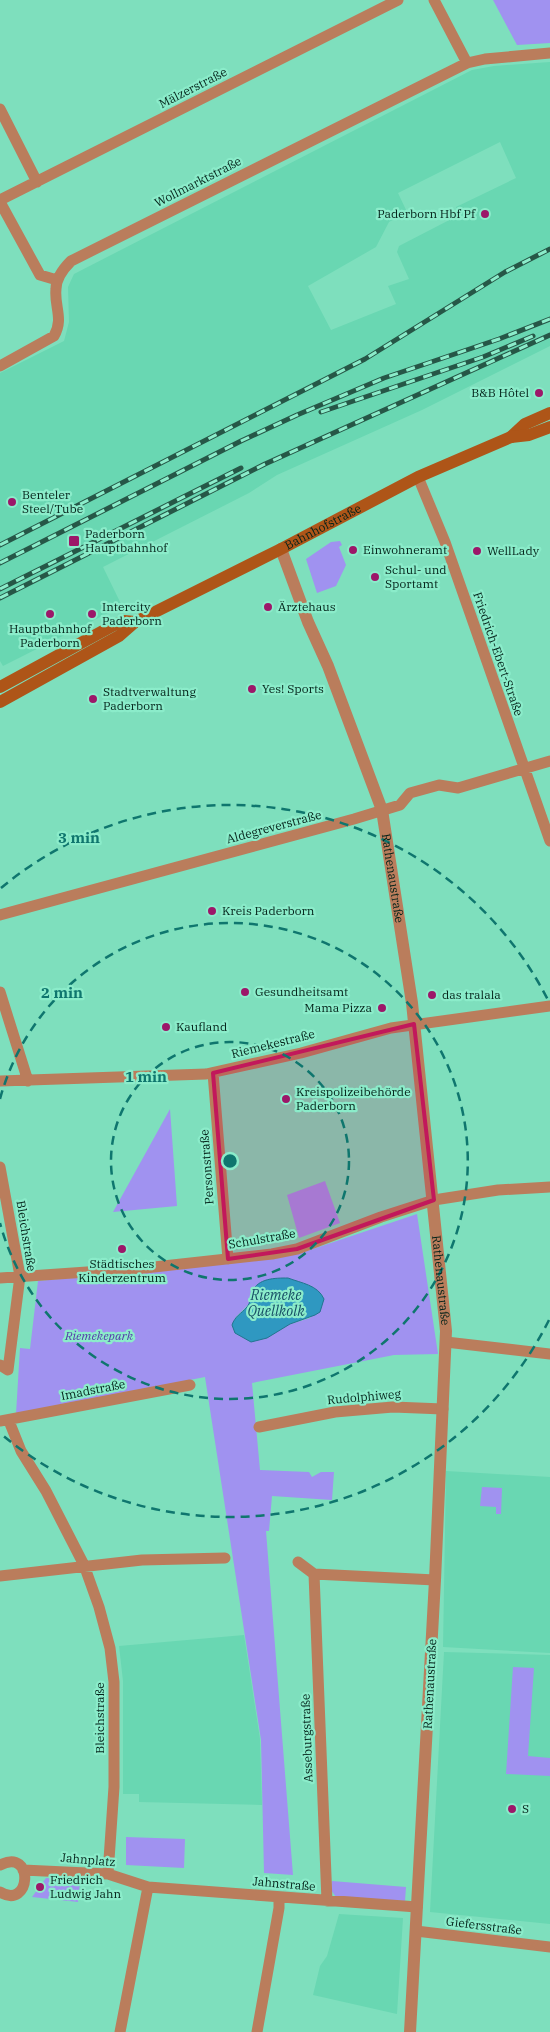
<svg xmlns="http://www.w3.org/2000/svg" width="550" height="2032" viewBox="0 0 550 2032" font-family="'IBM Plex Serif',serif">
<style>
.built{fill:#69d7b2;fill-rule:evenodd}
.green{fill:#a092f0;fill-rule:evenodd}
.water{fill:#2f98c1;stroke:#22758f}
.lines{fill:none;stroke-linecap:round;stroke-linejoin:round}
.minor{stroke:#ba7d5c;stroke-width:11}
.tertiary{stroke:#ba7d5c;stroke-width:12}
.secondary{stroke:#ae5518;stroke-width:12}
.rail-casing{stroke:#265747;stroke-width:5}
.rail{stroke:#8becca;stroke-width:3;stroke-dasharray:9;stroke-linecap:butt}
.marked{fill:#c2185b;fill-opacity:0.2;stroke:#c2185b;stroke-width:4;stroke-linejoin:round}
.ring{fill:none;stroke:#0f766e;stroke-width:2.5;stroke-dasharray:9 6}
.poi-dot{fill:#9c1769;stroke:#8becca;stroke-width:2}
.labels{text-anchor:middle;stroke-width:4.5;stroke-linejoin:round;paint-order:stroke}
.street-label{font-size:12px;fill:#04231a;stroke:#8becca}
.poi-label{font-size:12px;fill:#04231a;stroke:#8becca;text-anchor:start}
.park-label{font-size:12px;font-style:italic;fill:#563aa9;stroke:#8becca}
.water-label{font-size:14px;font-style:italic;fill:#174e65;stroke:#8becca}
.centre{fill:#0f766e;stroke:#8becca;stroke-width:2.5}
.ring-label{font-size:15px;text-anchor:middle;font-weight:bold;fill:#0f766e;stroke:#8becca;stroke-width:4.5;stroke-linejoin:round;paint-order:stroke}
</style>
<rect width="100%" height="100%" fill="#7edfbd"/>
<!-- built -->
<path class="built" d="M550,62V346L422,410L277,475L249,493L103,567L122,606L3,666L0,661V373L64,341L69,322L68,287L74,274L472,70L494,66ZM500,142L516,178L456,207L459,215L399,246L397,252L409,279L388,286L396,304L331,330L308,286L376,247L389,222L407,212L398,193Z
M446,1471L550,1477V1653L443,1647Z
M244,1635L260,1739L262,1805L139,1802V1794H123V1681L119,1646Z
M444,1652L550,1655V1924L430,1912Z
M339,1914L403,1918L397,2014L313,1995L320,1966L327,1956Z"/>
<!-- green -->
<path class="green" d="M493,0H550V43L517,45Z
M340,541L342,545L339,547L346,565L336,586L317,593L306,559L331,542Z
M170,1109L177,1206L113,1212Z
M325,1181L340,1223L299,1238L287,1195Z
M417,1214L438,1354L394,1355L252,1383L260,1470L309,1472L312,1477L321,1472H334L332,1500L272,1496L269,1531H266L293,1875L264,1873L261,1740L205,1377L16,1414L20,1348L30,1349L38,1281L232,1263L301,1253ZM304,1284L311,1286L323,1296L310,1318L290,1324L273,1334L251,1341L235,1333L232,1325L236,1317L249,1304L252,1291Z
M482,1487L502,1488L501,1514H496V1507L480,1506Z
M513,1667L534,1668L528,1756L550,1758V1776L506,1774Z
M126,1837L185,1839L184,1868L126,1865Z
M46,1878L80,1881L78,1902L32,1897Z
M332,1881L406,1887L405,1901L336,1897L331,1890Z"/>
<!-- water -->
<path class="water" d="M288,1278C301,1283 318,1285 324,1299L320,1312L315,1315L290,1324L267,1338L251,1342L235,1333L232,1325C235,1316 241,1314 247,1307C251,1302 250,1297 252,1292C258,1278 275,1278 288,1278Z"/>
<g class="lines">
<!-- minor -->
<path class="minor" d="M434,0L467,63
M0,109L37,182
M0,200L398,0
M0,202L40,275L57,280
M0,366L54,336C64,319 54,306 56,289C56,278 64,268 71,261L467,63L485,59L550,53
M418,477L445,542L550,841
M0,915L354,819L400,805L410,793L439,785L458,788L550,761
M0,992L28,1081
M213,1073L228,1259
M0,1081L206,1074L301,1053L391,1028L550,1006
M0,1167L20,1276L8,1370L0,1365
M0,1278L145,1268L272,1254L297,1249L381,1217L434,1200L498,1190L550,1187
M446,1342L550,1354
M0,1421L190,1385
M9,1421L21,1451L46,1491L84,1565L99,1607L110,1648L114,1682V1787L108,1874
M259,1427L335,1412L393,1407L443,1409
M298,1562L314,1574L435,1580
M314,1574L327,1901
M0,1576L142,1560L225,1558
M0,1865C35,1847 31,1911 0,1892
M23,1870L108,1874L148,1887L417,1907
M416,1931L550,1947
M120,2032L148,1887
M257,2032L279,1908V1897"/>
<!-- tertiary -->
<path class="tertiary" id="s1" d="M281,549L308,622L328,666L382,810L412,1003L446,1331L435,1580L410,2032"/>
<!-- secondary -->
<g class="secondary">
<path d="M511,437L525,424L550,413"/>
<path d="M0,687L114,625L124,621L135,622"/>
<path id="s2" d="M0,702L119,636L135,622L281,549L418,477L511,437L529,435L550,427"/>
</g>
<defs>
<path id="rail" d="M321,412L483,357L533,336
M0,545L365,359L505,272L550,249
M0,563L241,441L297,415L384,378L499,339L550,319
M0,589L241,468
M0,598L265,464L550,335"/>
</defs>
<!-- rail casing -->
<use href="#rail" class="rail-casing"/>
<!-- rail -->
<use href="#rail" class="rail"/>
</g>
<!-- marked area -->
<path class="marked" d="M414,1024L434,1200L297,1249L228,1259L213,1073Z"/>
<!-- distance rings -->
<g class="ring">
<circle cx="230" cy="1161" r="119"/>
<path d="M0 1099A238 238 0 1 1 0 1223"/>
<path d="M549 1320A357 357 0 0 1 1 1434M1 888A357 357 0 0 1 549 1002"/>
</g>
<!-- markers -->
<g class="poi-dot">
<circle cx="485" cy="214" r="5"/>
<circle cx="539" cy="393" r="5"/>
<circle cx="12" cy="502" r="5"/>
<rect x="68" y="535" width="12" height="12" rx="2.5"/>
<circle cx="353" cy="550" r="5"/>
<circle cx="477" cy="551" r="5"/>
<circle cx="375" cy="577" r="5"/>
<circle cx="268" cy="607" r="5"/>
<circle cx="50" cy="614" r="5"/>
<circle cx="92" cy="614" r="5"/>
<circle cx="252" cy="689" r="5"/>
<circle cx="93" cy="699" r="5"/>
<circle cx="212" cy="911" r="5"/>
<circle cx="245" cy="992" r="5"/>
<circle cx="432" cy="995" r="5"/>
<circle cx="382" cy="1008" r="5"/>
<circle cx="166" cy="1027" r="5"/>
<circle cx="286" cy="1099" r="5"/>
<circle cx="122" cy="1249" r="5"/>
<circle cx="512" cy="1809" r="5"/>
<circle cx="40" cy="1887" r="5"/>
</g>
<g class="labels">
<!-- street labels -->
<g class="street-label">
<text transform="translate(193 88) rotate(-27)" y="4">Mälzerstraße</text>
<text transform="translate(198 182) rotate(-27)" y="4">Wollmarktstraße</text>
<text dy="4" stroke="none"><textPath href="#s2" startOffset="368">Bahnhofstraße</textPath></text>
<text transform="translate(498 654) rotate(71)" y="4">Friedrich-Ebert-Straße</text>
<text transform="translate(274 827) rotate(-15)" y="4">Aldegreverstraße</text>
<text dy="4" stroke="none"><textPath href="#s1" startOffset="349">Rathenaustraße</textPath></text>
<text transform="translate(273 1044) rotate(-14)" y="4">Riemekestraße</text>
<text transform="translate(207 1167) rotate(-94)" y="4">Personstraße</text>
<text transform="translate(26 1236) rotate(81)" y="4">Bleichstraße</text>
<text transform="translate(262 1239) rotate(-10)" y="4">Schulstraße</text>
<text dy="4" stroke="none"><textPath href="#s1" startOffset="754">Rathenaustraße</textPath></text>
<text transform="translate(93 1390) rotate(-11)" y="4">Imadstraße</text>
<text transform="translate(364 1397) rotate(-5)" y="4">Rudolphiweg</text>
<text transform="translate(430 1684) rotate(-87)" y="4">Rathenaustraße</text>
<text transform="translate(100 1718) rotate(-90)" y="4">Bleichstraße</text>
<text transform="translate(307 1738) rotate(-92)" y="4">Asseburgstraße</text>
<text transform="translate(88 1860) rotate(5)" y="4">Jahnplatz</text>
<text transform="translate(284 1884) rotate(5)" y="4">Jahnstraße</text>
<text transform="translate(484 1926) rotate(7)" y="4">Giefersstraße</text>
</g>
<!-- poi labels -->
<g class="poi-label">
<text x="475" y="218" text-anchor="end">Paderborn Hbf Pf</text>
<text x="529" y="397" text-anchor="end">B&amp;B Hôtel</text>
<text x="22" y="499">Benteler<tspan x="22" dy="14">Steel/Tube</tspan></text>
<text x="85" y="538">Paderborn<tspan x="85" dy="14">Hauptbahnhof</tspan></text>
<text x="363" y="554">Einwohneramt</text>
<text x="487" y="555">WellLady</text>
<text x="385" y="574">Schul- und<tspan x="385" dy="14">Sportamt</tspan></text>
<text x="102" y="611">Intercity<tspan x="102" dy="14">Paderborn</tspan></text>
<text x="278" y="611">Ärztehaus</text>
<text x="50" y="633" text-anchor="middle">Hauptbahnhof<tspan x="50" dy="14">Paderborn</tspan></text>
<text x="262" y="693">Yes! Sports</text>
<text x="103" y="696">Stadtverwaltung<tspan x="103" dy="14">Paderborn</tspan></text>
<text x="222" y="915">Kreis Paderborn</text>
<text x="255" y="996">Gesundheitsamt</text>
<text x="442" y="999">das tralala</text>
<text x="372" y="1012" text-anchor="end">Mama Pizza</text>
<text x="176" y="1031">Kaufland</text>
<text x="296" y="1096">Kreispolizeibehörde<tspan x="296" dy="14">Paderborn</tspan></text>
<text x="122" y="1268" text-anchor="middle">Städtisches<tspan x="122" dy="14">Kinderzentrum</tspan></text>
<text x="522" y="1813">S</text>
<text x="50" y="1884">Friedrich<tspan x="50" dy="14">Ludwig Jahn</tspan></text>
</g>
<!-- park labels -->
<g class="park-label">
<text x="99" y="1340">Riemekepark</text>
</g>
<!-- water labels -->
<g class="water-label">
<text x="276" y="1300">Riemeke<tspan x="276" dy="16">Quellkolk</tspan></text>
</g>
</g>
<circle cx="230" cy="1161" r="8" class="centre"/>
<g class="ring-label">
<text x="79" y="843">3 min</text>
<text x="62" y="998">2 min</text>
<text x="146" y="1082">1 min</text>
</g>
</svg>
